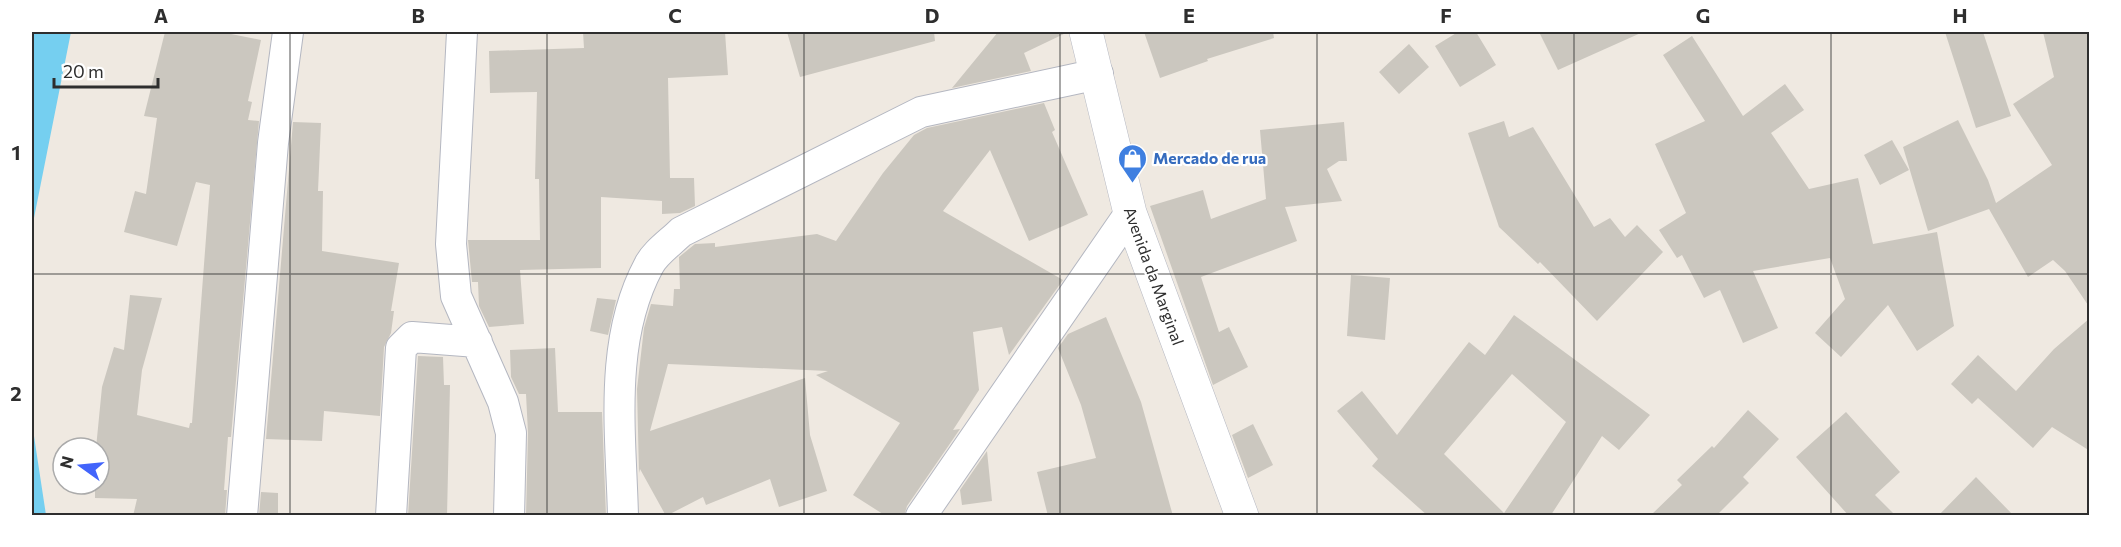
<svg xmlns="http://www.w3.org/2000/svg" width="2121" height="547" viewBox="0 0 2121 547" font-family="Commissioner,sans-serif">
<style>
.water{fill:#75cff0}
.building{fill:#cbc7bf;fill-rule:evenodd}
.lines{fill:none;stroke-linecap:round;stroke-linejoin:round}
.street-casing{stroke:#b4b7c1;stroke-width:32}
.secondary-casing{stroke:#b4b7c1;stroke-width:34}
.street{stroke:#fff;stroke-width:30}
.secondary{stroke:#fff;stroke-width:33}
.grid{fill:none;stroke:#2e2e2e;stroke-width:1.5;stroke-opacity:0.55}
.labels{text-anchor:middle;stroke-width:4.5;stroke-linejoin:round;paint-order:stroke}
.shop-label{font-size:16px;font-weight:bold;fill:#366cbe;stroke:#fff;text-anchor:start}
.street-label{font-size:16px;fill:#2e2e2e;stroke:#fff}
.neatline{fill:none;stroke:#2e2e2e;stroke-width:2}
.grid-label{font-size:20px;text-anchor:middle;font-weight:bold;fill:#2e2e2e}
</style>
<rect width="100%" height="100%" fill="#efe9e1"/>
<!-- water -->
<path class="water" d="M32,32H71L32,228Z
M32,423L46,515H32Z"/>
<!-- building -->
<path class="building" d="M165,32H221L261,40L248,101L252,102L248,120L259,121L231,437H228L224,490H227L225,516H133L137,499L95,498V484H99V448H96L102,387L114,347L124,350L130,295L162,298L142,370L137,415L189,428L190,423H192L210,185L196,182L177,246L124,232L135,191L146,194L157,118L144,116Z
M583,32H651V34L725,32L728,75L668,78L670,178H694L695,206L680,213L662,214V201L601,197V268L520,270L524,324L489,327L479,306L478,282H472L468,240H540L539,179H535L537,92L490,93L489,51L584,48Z
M787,32H934L935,41L800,77Z
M998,32H1068L1024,53L1031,71L952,88Z
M1144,32H1273L1274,38L1207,59L1208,61L1160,78Z
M1458,32H1476L1496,65L1460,87L1435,46Z
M1539,32H1643L1558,70Z
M1945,32H1983L2011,116L1976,128Z
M2043,32H2090V308L2065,271L2053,260L2028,277L1989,209L1928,231L1903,147L1958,120L1988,180L1996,203L2052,165L2013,104L2054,77Z
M1692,36L1743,116L1785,84L1804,110L1771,133L1809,189L1858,178L1873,244L1937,232L1954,326L1917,351L1888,305L1841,357L1815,333L1845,299L1830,258L1753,271L1778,328L1743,343L1720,290L1704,298L1682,255L1677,258L1659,230L1686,213L1655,144L1705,121L1663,55Z
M1409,44L1429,67L1399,94L1379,72Z
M1044,103L1055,130L1052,132L1088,215L1029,241L990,150L943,211L1063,280L1009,355L1002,327L973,332L979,390L953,430L960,429L907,506L904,516H886L853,495L900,423L816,375L828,371L668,364L650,431L805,378L810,435L827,491L779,507L770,479L706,505L703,497L666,516L640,469L639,473L637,389L644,328L651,304L673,306L674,289H680L679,257L695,244L715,243V247L817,234L836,241L883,173L914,135L927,128Z
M1504,121L1509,137L1533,127L1594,227L1610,218L1625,237L1637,225L1663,252L1597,321L1540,262L1538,264L1499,227L1468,133Z
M293,122L321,123L318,191H323L322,251L399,263L391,311H394L391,333L384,347L380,416L324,411L322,441L266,439Z
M1344,122L1347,161H1339L1327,169L1342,201L1285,207L1297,241L1201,277L1219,332L1229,327L1248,367L1213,385L1150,206L1203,190L1211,219L1266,199L1260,130Z
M1892,140L1909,170L1880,185L1864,155Z
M1351,275L1390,278L1385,340L1347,336Z
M597,298L616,300L608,335L590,331Z
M1514,315L1650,415L1619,450L1602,436L1551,515L1428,516L1372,466L1378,459L1337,411L1362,391L1397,435L1469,342L1485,355ZM1512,374L1566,422L1504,513L1444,454Z
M1106,317L1141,402L1173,516H1048L1037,472L1096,458L1081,405L1058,348L1068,334Z
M2090,318V451L2052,427L2033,448L1978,398L1972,404L1951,384L1978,355L2016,391L2054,349Z
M555,348L558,412H602L606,516H526L528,433L526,394H519L511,377L510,350Z
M418,356L443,357L444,385H450L447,516H408Z
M1748,410L1779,439L1743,477L1749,483L1716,516H1650L1682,485L1677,480L1712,446L1714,448Z
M1846,412L1900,472L1875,495L1896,516H1849L1796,457Z
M1253,424L1273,465L1248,478L1232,435Z
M987,451L992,501L962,505L960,490Z
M1976,477L2014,516H1938Z
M261,492L278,493V516H259Z"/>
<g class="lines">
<defs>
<path id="street" d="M462,32L451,244L456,296L503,402L511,433L509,516
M242,516L273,143L288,32
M391,516L401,348L412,337L477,342
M623,516C621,433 608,341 649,265C655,253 671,242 681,232L921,112L1098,74
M921,516L1130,213"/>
<path id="secondary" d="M1086,32L1130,213L1242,516"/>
</defs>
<!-- street casing -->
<use href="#street" class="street-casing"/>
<!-- secondary casing -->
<use href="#secondary" class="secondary-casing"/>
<!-- street -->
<use href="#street" class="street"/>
<!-- secondary -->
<use href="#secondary" class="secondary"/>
</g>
<!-- grid -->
<path class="grid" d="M290,32V516M547,32V516M804,32V516M1060,32V516M1317,32V516M1574,32V516M1831,32V516M32,274H2090"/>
<!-- icons -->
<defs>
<symbol id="shop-pin" viewBox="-11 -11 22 30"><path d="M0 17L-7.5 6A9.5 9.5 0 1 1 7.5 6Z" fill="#3f7fe0" stroke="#fff"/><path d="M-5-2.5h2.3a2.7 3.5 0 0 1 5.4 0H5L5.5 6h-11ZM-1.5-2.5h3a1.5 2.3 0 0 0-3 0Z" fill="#fff"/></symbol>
</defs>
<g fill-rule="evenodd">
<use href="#shop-pin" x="1116" y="142" width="33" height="45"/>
</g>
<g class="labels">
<!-- shop labels -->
<g class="shop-label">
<text x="1153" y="164">Mercado de rua</text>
</g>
<!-- street labels -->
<g class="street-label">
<text transform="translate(1154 276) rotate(70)" y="6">Avenida da Marginal</text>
</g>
</g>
<!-- border -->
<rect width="2121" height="547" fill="none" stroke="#ffffff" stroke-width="66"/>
<!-- north arrow -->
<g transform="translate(81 466) rotate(285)"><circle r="28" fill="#ffffff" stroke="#ababab" stroke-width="1.5"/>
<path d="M0-4.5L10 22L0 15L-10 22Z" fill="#4264fb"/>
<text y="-9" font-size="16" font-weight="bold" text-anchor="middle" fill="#2e2e2e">N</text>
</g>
<!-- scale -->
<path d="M54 78v9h104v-9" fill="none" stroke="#2e2e2e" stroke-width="3"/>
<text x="63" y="78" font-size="18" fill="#2e2e2e" stroke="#ffffff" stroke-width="4.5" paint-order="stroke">20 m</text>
<rect x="33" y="33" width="2055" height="481" class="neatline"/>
<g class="grid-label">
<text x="161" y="23">A</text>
<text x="418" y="23">B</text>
<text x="675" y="23">C</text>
<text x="932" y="23">D</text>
<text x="1189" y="23">E</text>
<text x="1446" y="23">F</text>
<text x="1703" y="23">G</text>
<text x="1960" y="23">H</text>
<text x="16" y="160">1</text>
<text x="16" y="401">2</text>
</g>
</svg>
